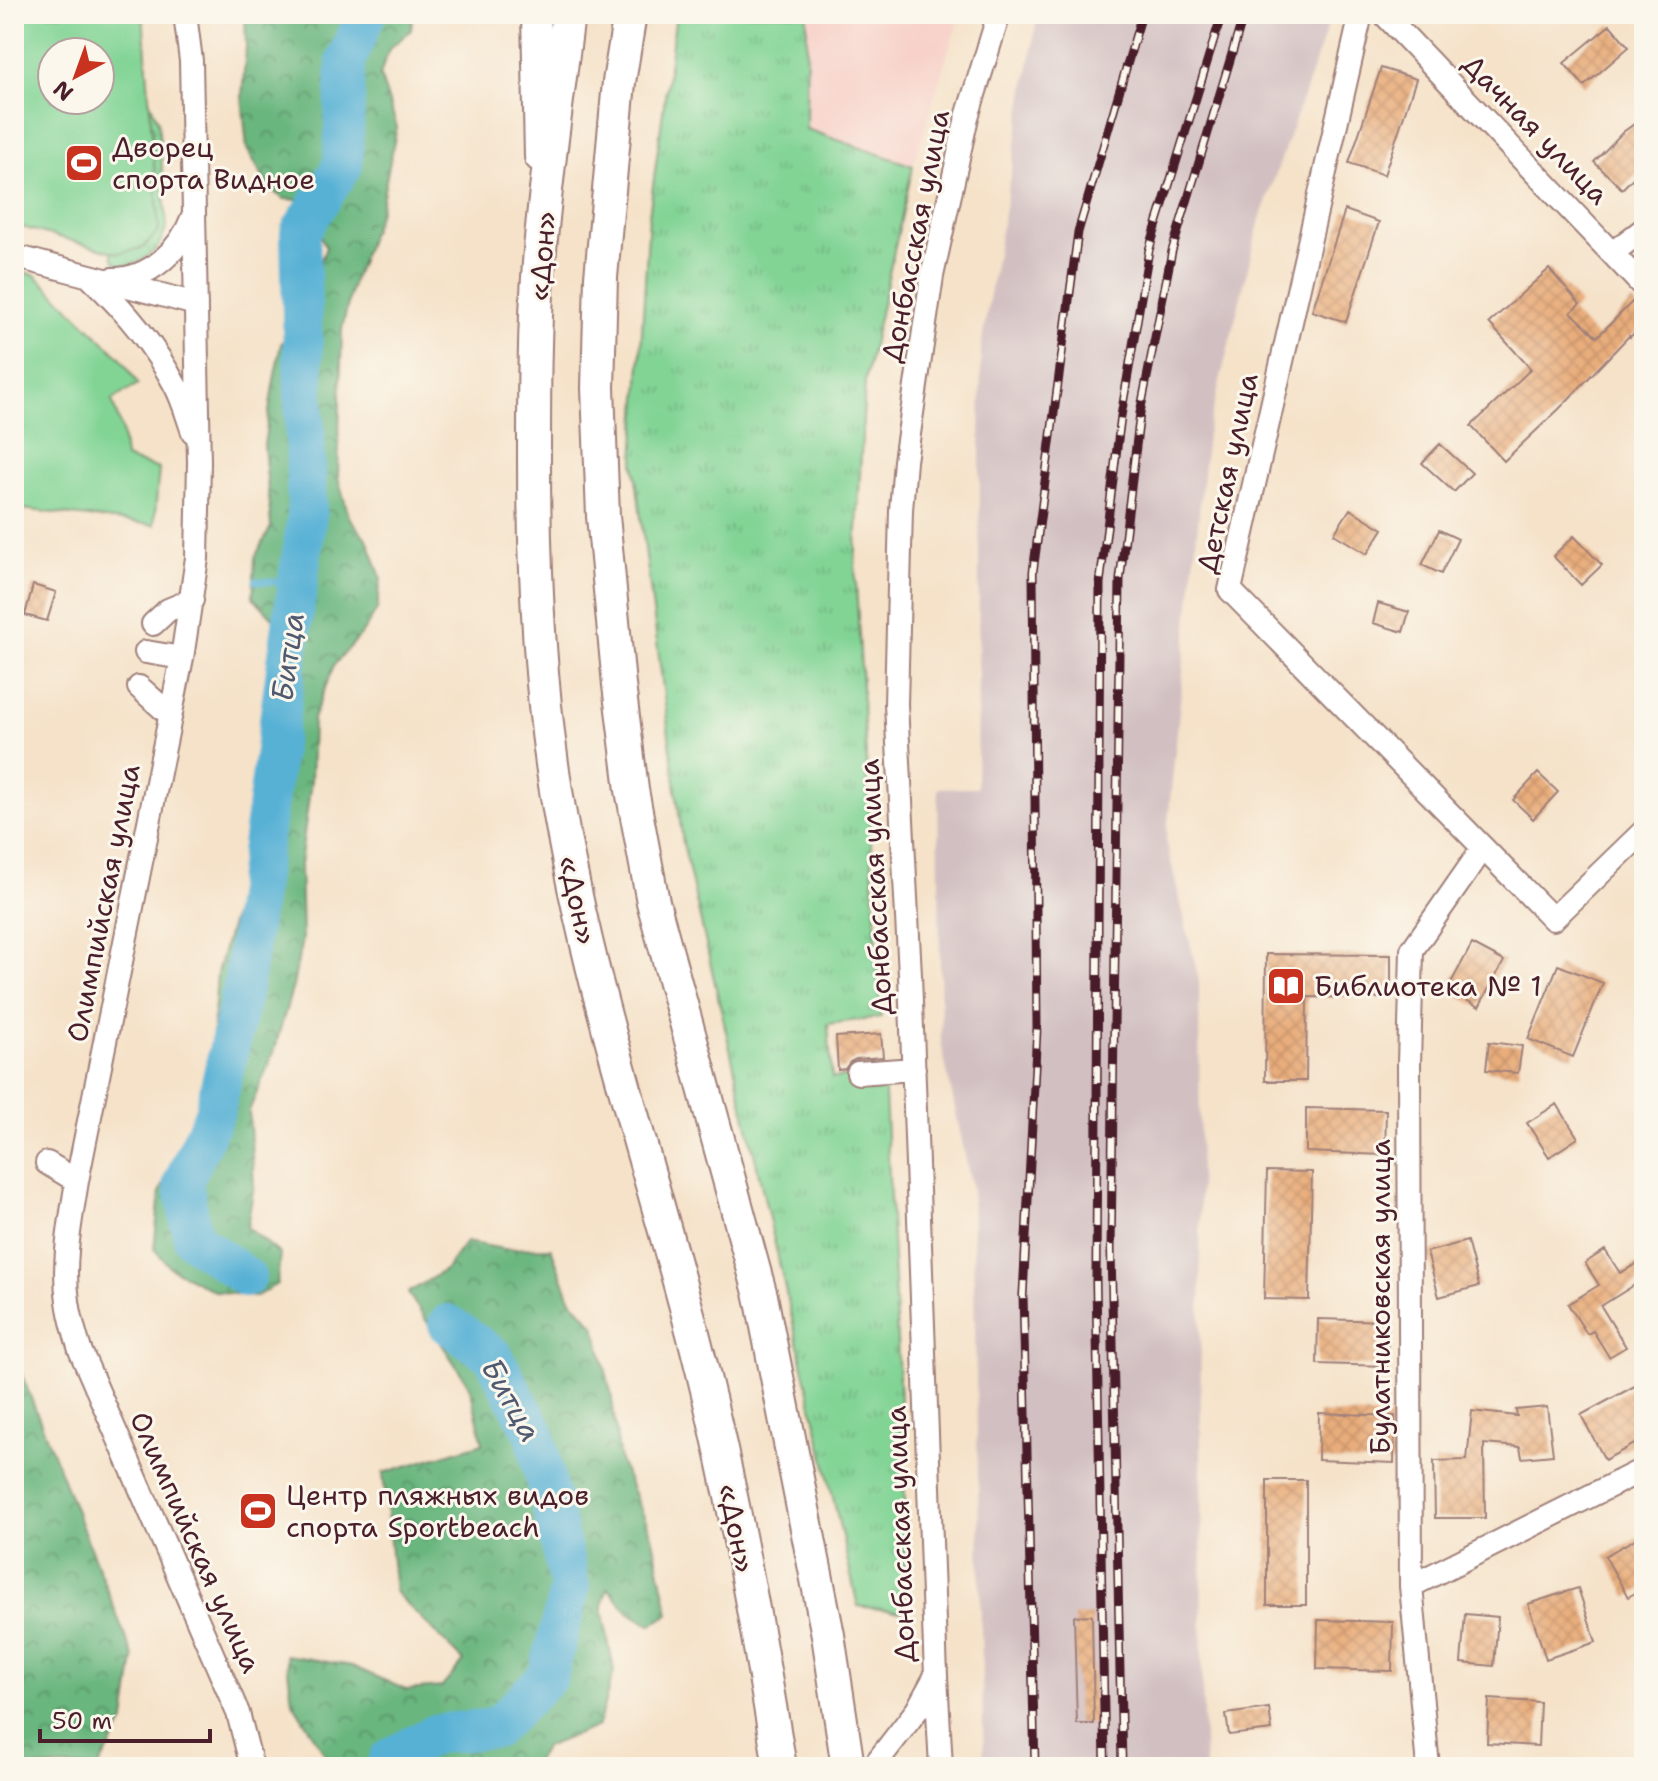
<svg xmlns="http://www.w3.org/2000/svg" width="1658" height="1781" viewBox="0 0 1658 1781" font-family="'Shantell Sans',sans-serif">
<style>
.built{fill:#f7d1c9}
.railway{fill:#d2bfc1}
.grass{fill:url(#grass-tufts);stroke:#667a60;stroke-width:2}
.forest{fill:url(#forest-crowns);stroke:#5a6a54;stroke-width:2}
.park{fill:#82d495;stroke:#667a60;stroke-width:2;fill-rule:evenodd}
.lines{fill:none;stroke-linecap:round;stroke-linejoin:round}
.stream{stroke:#57b1d5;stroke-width:7}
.river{stroke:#57b1d5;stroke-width:40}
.building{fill:url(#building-cross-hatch)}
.minor-casing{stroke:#a0807a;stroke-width:26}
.major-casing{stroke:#a0807a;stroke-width:32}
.highway-casing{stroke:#a0807a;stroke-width:36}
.minor{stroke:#fff;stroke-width:22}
.major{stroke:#fff;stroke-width:28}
.highway{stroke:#fff;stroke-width:32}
.rail-casing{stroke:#4a1f2b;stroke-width:9}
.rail{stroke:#fbf7ec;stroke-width:6;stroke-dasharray:18;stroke-linecap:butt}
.labels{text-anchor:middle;stroke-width:6;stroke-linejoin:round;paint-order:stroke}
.street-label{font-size:28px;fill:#4a1f2b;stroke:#fbf7ec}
.poi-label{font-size:28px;fill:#4a1f2b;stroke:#fbf7ec;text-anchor:start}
.water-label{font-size:30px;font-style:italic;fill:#4f596f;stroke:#fbf7ec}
</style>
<defs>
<pattern id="grass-tufts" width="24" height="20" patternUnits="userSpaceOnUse" patternTransform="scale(2)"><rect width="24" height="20" fill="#82d495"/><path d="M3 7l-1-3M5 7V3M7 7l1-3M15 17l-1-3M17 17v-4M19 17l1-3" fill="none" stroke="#72b681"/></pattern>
<pattern id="forest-crowns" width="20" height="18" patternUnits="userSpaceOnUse" patternTransform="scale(2)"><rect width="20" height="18" fill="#69b67e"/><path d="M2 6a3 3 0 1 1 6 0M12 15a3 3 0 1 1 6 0" fill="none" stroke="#589367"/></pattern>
<pattern id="building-cross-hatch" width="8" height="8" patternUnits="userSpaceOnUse" patternTransform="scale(2)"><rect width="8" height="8" fill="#e9ad7c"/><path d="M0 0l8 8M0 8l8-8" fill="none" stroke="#c9946b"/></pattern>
</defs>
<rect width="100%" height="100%" fill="#fbf7ec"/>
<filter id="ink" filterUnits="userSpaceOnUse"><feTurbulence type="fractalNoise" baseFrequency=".0125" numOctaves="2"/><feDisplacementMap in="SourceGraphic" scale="16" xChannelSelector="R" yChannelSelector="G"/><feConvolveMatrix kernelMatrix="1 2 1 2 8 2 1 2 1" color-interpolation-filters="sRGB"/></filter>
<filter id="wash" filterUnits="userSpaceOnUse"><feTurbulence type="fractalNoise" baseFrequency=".006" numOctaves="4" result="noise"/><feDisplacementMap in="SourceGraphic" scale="32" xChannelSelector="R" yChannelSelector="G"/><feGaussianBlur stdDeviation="1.8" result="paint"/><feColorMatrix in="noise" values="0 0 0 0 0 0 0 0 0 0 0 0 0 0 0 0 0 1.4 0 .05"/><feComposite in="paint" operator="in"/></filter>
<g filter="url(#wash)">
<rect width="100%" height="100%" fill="#f5e2c9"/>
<!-- built -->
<path class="built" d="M807,14H960L913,166L806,129Z"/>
<!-- railway -->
<path class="railway" d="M1038,14H1332L1260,219L1207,434L1166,841L1199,981L1202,1682L1205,1767H984L972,1188L941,1043L938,788H977L981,347Z"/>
<!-- grass -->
<path class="grass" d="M676,14H807L806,129L913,166L865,381L855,566L881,1017L828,1024L832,1078L884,1074L906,1523L903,1612L858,1606L683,844L634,463L649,216Z
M123,41L158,121L167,227L157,249L137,263L119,266L112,257Z"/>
<!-- forest -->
<path class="forest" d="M245,14H413L411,30L389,49L380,75L397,127L380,210L353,282L342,329L338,477L349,517L368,541L381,578L377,610L360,636L334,665L313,719L311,781L300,865L302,939L293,986L272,1057L249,1111L254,1185L247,1227L280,1254L277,1284L255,1297L214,1291L172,1269L154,1249L160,1192L177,1153L195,1125L211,1060L217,973L236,906L252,811L258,744L275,620L253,597L255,557L271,527L264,445L273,385L281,344L302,313L326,247L303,200L284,199L269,188L247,149L242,96L246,47Z
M466,1242L504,1249L551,1248L570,1298L595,1326L611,1392L620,1461L652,1535L669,1614L651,1625L629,1613L608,1588L602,1606L614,1671L598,1726L545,1747L532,1767H333L292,1701L286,1655L352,1666L406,1690L442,1687L464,1661L395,1592L383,1473L483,1443L470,1387L408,1293L446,1269Z
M14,1355L134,1658L125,1720L99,1767H14Z"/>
<!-- park -->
<path class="park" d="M14,14H143L159,230L143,248L117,253L14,225ZM52,52H100V100H52Z
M14,270L35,275L121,358L138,384L112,400L122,431L125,458L159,469L154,525L14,508Z"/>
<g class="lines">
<!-- stream -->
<path class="stream" d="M256,581L298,583"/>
<!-- river -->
<path class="river" d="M246,1277L193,1239L183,1182L214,1114L243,986L307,515L300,232L343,165L346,61L366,14
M387,1767L389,1759L435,1734L496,1728L548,1676L570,1587L535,1434L493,1356L448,1324"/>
</g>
<g id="blocks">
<!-- building -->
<path class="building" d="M1610,25L1629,47L1584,86L1564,63Z
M1381,68L1416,79L1384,175L1349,163Z
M1644,117V167L1622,189L1594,162L1623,132Z
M1345,210L1379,222L1346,322L1312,311Z
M1549,269L1580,304L1571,312L1597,337L1632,302L1644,314V324L1630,337L1629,336L1559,409L1504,461L1471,426L1531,369L1489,323Z
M1440,444L1472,473L1454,492L1422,463Z
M1350,509L1383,529L1367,554L1334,534Z
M1439,530L1458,539L1441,574L1422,565Z
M1574,536L1602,565L1581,585L1553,556Z
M33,585L56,592L47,621L25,615Z
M1378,603L1409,612L1403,632L1373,623Z
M1538,773L1558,792L1533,819L1513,800Z
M1472,944L1504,961L1479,1007L1447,990Z
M1266,954L1391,955V998L1307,997L1306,1081H1265Z
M1558,965L1603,983L1573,1057L1528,1039Z
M881,1034L883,1057L856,1059L850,1062L845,1069L838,1070L836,1037Z
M1489,1042L1522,1046L1518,1073L1486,1070Z
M1557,1104L1578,1138L1549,1157L1527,1123Z
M1306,1108L1386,1110L1385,1155L1306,1152Z
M1267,1171L1312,1172L1309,1300L1264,1299Z
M1467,1241L1479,1286L1439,1297L1427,1252Z
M1605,1250L1620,1273L1644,1260V1279L1601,1306L1626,1347L1609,1357L1593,1331L1587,1334L1568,1304L1599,1285L1585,1263Z
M1318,1319L1388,1321L1387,1366L1317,1364Z
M1644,1381V1439L1605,1460L1581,1415Z
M1547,1407L1553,1455L1522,1458L1520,1447L1484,1444L1485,1518H1435L1434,1461L1467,1460L1472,1411L1517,1416L1516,1410Z
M1319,1413L1395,1416L1394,1463L1318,1460Z
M1267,1480H1306V1605H1267Z
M1644,1534V1588L1628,1597L1605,1556Z
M1578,1588L1596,1642L1546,1659L1528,1604Z
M1465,1614L1498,1617L1494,1666L1461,1663Z
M1092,1615L1094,1724H1077L1074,1616Z
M1318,1620L1393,1622L1392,1671L1317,1669Z
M1489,1699L1540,1702L1538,1746L1487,1743Z
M1269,1708L1272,1730L1229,1735L1226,1714Z"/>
</g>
</g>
<g filter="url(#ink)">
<use href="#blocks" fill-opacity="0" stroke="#a0807a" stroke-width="2"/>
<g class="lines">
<defs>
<path id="minor" d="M185,14L191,61L199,462L197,558L182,658L77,1181C71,1220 62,1261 68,1301C70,1317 75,1334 80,1350L238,1713L252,1767
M1361,14L1230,590L1553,919L1644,831
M1384,14L1644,287
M1612,253L1644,229
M14,256L196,304
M91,278C124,309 154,345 175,385C183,399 187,416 193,432
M112,279C150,280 181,249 193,216
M153,624L168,610L192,600
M146,652L182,658
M139,687L170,715
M858,1073L914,1069
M47,1163L77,1181
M1411,1586L1644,1469
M873,1767L917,1710L935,1677
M941,1767L936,1676L910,975L896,704L901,510L905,461L932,276L967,117L999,14
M1428,1767L1411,1586L1409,1064L1412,950L1483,848"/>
<path id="major" d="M536,14L539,157"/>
<path id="highway" d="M568,14C558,97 545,180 539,263C534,328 534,395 534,460C534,561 538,663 552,764C577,942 633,1112 680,1285C724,1443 754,1605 780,1767
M630,14L619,82L601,277L598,388L603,516L619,685L632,790L653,902L761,1296L828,1635L848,1767"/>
</defs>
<!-- minor casing -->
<use href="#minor" class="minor-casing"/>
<!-- major casing -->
<use href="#major" class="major-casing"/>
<!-- highway casing -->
<use href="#highway" class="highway-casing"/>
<!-- minor -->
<use href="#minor" class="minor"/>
<!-- major -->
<use href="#major" class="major"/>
<!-- highway -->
<use href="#highway" class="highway"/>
<defs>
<path id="rail" d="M1035,1767L1023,1295L1037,1028L1033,572L1078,232L1142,14
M1105,1767L1096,1282L1100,583L1121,416L1149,250L1222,14
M1122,1767L1111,1250L1120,579L1140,413L1172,251L1244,14"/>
</defs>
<!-- rail casing -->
<use href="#rail" class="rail-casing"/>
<!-- rail -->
<use href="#rail" class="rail"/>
</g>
</g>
<!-- icons -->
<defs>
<symbol id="stadium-square" viewBox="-11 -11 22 22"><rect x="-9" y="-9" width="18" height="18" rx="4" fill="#c8321e" stroke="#fbf7ec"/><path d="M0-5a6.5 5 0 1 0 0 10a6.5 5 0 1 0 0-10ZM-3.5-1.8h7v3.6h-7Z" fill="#fff"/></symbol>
<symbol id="library-square" viewBox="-11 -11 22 22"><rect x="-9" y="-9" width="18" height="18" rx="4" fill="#c8321e" stroke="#fbf7ec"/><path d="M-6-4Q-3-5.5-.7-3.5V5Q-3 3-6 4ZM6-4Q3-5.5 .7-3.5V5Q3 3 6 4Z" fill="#fff"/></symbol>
</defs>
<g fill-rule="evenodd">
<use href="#stadium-square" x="62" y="141" width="44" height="44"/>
<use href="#library-square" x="1264" y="964" width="44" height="44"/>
<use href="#stadium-square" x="236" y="1489" width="44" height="44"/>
</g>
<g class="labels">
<!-- street labels -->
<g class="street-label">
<text transform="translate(1536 129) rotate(46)" y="10">Дачная улица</text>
<text transform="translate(915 236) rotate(-79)" y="10">Донбасская улица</text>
<text transform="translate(542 256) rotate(-85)" y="10">«Дон»</text>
<text transform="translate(1227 473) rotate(-78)" y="10">Детская улица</text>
<text transform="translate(875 887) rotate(-93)" y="10">Донбасская улица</text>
<text transform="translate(578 900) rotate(78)" y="10">«Дон»</text>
<text transform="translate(103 903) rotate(-79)" y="10">Олимпийская улица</text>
<text transform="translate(1380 1297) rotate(-90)" y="10">Булатниковская улица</text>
<text transform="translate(737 1528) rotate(79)" y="10">«Дон»</text>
<text transform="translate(900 1534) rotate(-92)" y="10">Донбасская улица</text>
<text transform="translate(196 1542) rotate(66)" y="10">Олимпийская улица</text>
</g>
<!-- poi labels -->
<g class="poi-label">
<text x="112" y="157">Дворец<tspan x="112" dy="32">спорта Видное</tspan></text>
<text x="1314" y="996">Библиотека № 1</text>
<text x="286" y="1505">Центр пляжных видов<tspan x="286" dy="32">спорта Sportbeach</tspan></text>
</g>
<!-- water labels -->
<g class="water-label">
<text transform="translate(288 657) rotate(-82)" y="10">Битца</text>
<text transform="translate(511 1400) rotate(61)" y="10">Битца</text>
</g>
</g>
<!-- margin -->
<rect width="1658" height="1781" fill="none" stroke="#fbf7ec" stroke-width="48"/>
<!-- north arrow -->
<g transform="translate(76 76) rotate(221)"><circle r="38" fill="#fbf7ec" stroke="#b4a19f" stroke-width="2"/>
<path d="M0-6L14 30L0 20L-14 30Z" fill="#c8321e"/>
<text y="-12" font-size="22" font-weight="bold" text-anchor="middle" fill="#4a1f2b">N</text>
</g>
<!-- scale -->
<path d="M40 1729v12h170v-12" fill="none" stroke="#4a1f2b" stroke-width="4"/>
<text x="52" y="1729" font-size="24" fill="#4a1f2b" stroke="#fbf7ec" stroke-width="6" paint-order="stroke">50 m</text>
</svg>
